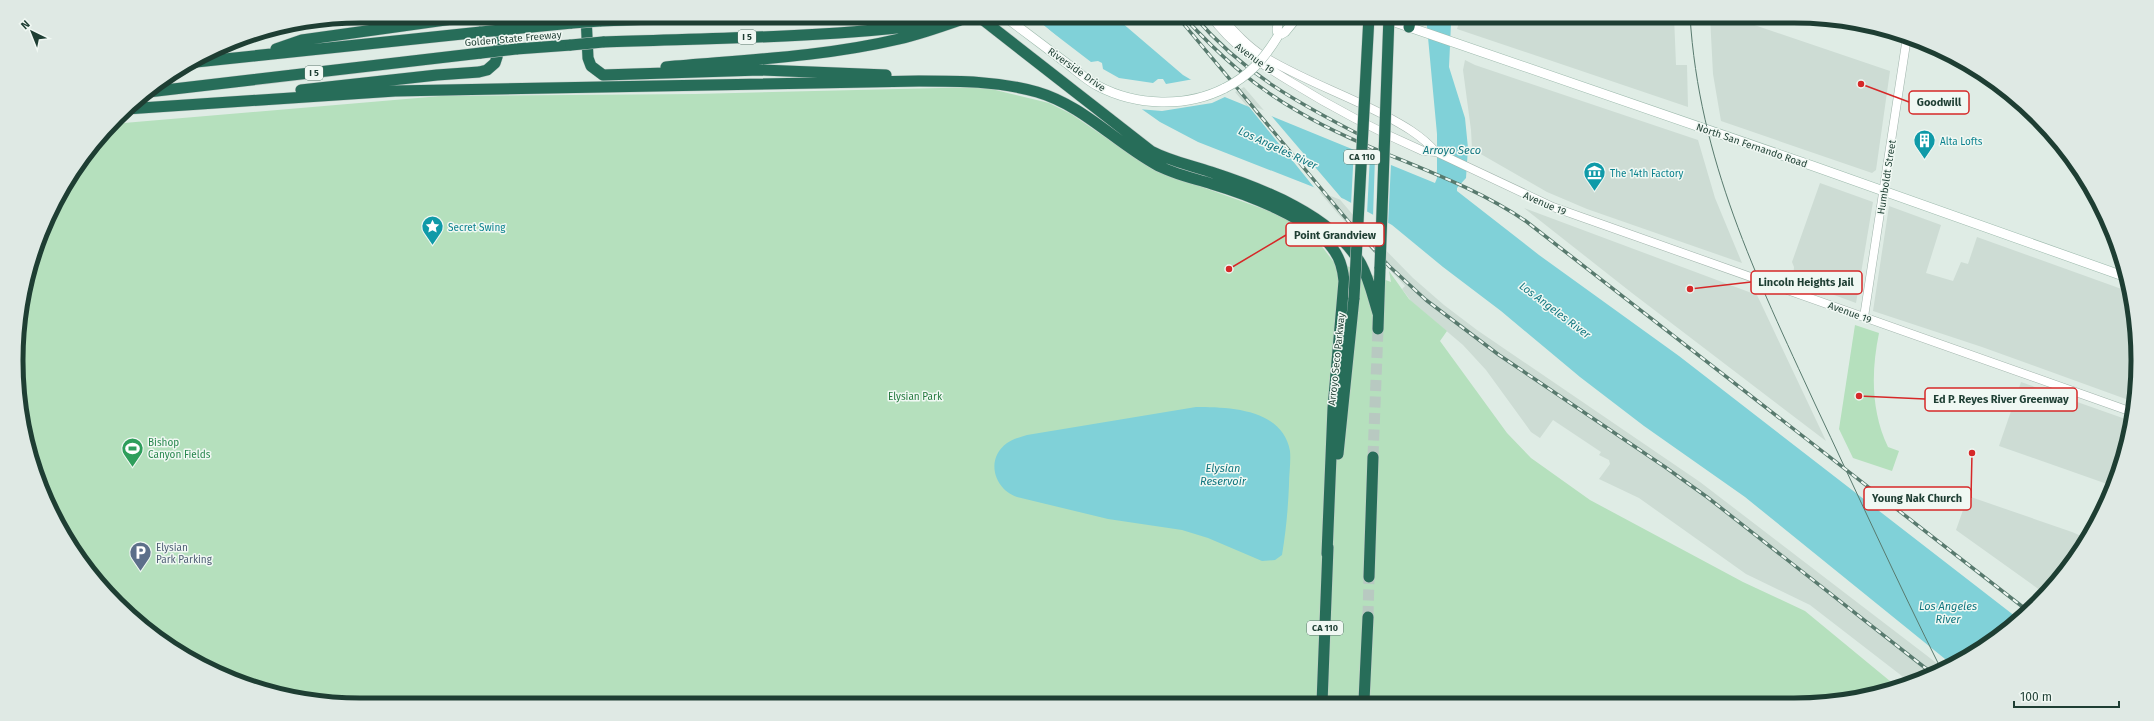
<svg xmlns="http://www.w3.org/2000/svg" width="2154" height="721" viewBox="0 0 2154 721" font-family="'Fira Sans',sans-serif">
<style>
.built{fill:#cddcd4}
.green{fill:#b5e0bd}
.water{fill:#80d1d8}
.pier{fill:#dfece5}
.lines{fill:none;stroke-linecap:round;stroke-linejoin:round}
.motorway-tunnel{stroke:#b8c9c1;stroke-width:11;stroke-dasharray:11 5.5;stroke-linecap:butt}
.tertiary-casing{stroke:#a1b4ac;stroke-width:9}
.secondary-casing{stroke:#9cb9ac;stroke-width:10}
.motorway-casing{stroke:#c0c9c6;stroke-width:12}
.tertiary{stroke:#fff;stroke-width:8}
.secondary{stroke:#fff;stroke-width:9}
.motorway{stroke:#276d59;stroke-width:11}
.tram{stroke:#587a6e;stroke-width:1}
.rail-casing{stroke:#587a6e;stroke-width:3.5}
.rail{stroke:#f0f8f3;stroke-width:2;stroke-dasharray:6;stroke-linecap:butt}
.secondary-bridge-casing{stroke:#9cb9ac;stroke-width:10;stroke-linecap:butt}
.motorway-bridge-casing{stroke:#c0c9c6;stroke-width:12;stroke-linecap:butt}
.secondary-bridge{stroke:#fff;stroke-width:9}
.motorway-bridge{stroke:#276d59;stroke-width:11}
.labels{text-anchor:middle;stroke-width:3;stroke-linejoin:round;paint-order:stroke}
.shield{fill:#f0f8f3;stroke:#5d766d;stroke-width:1}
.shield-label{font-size:9px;font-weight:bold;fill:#1e3e33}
.street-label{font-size:10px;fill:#1e3e33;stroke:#f0f8f3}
.culture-label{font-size:10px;fill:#0d838f;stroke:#f0f8f3;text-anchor:start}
.park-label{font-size:10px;fill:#24793e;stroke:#f0f8f3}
.leisure-label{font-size:10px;fill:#27864d;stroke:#f0f8f3;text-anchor:start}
.service-label{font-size:10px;fill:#4e5e75;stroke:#f0f8f3;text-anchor:start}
.water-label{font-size:11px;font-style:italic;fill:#127780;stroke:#f0f8f3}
.rim{fill:none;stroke:#1e3e33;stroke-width:5}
.leader{fill:none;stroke:#d62828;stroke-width:1.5}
.callout-dot{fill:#d62828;stroke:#f0f8f3;stroke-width:1.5}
.callout{fill:#f0f8f3;stroke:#d62828;stroke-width:1.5}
.callout-label{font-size:11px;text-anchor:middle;font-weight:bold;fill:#1e3e33}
</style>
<rect width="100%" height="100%" fill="#dfece5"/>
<!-- built -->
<path class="built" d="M1461,16H1674L1676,65H1687L1688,107L1457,29Z
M1710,16H1728L1890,71L1876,170L1872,173L1721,121L1713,74Z
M1465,60L1475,65L1698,140L1715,198L1742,263L1587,209L1547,192L1472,149L1471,130L1463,70Z
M1244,87L1365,229L1413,278L1444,305L1477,330L1700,482L1943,668L1926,679L1911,683L1810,605L1746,574L1639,498L1599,479L1610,464L1609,460L1599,455L1601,452L1553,420L1540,438L1531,432L1486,370L1463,345L1411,301L1402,289L1405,286L1338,214L1235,92Z
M1820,183L1873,202L1856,303L1793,280L1794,267L1792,262Z
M1889,206L1941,225L1926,273L1953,281L1961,262L1968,264L1977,237L2130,292L2135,315L2137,383L2134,402L1982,347L1873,311Z
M1524,208L1757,295L1826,441L1632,293Z
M2021,382L2131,421L2126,449L2110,485L1999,446Z
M1968,496L2072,532L2086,538L2080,552L2044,593L1956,530Z"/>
<!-- green -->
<path class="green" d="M983,87L1049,103L1071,114L1152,169L1269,211L1295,224L1317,240L1333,261L1391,282L1389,271L1409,299L1447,331L1440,341L1507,433L1531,458L1590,500L1743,582L1805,611L1896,686L1838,702L361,705L272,693L169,647L117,604L74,552L28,449L17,383L19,316L52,208L87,151L112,124L441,96L695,94Z
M1855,325L1879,333C1871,372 1871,411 1888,447L1899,451L1892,471L1853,458L1839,429Z"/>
<!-- water -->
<path class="water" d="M1033,16H1114L1183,75L1210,91L1435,183L1437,178V134L1426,16H1453L1451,24L1449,67L1465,118L1468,148L1466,178L1457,188V191L1539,255L1679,356L2020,620L1950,663L1745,497L1644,426L1580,377L1501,311L1443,267L1392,225L1344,199L1198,142L1160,122L1143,110Z
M1196,407C1230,407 1283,409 1290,451C1291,462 1289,474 1289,485C1288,509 1286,531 1282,555L1275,560L1262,561L1208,538L1182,530L1108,519L1017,497C994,489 985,459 1007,443C1013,439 1020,437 1027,435Z"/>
<!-- pier -->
<path class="pier" d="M1031,16L1091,62L1098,61L1102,63L1103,69L1119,78L1153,83L1158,79H1163L1166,84L1194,79L1210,90L1227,96L1212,103L1162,111L1138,109Z
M1246,103L1268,112L1344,201L1317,191Z
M1354,148L1370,155L1367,214L1351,205Z
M1375,157L1391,164L1388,225L1373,217Z"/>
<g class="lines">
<!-- motorway-tunnel -->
<path class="motorway-tunnel" d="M1373,457L1378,329
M1368,617L1369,577"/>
<defs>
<path id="tertiary" d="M1211,16C1231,45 1261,64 1291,82C1333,108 1377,131 1423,151L1436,152L1553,207L2132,412
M1220,16C1233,30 1246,45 1263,56C1300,79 1344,94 1384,115C1403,125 1421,135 1436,152
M1864,317L1907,37"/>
<path id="secondary" d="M1004,16C1024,31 1045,47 1065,62C1076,70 1086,80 1098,86C1136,106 1186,108 1225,88
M1280,16L1277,29L1278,36L1285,32L1298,16
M1377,16L1813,166L2126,277"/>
<path id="motorway" d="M586,16L588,58L591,66L603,75L760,70L886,75
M978,16L1151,151C1170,161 1190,165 1211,172C1263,189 1332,215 1361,264C1369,279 1373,297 1378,313
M600,21L735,16
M1409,27L1411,16
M511,29L572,23
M603,42C712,38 822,38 931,24
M276,49L302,40L474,16
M516,49L571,45
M196,62L481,32
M666,67C743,60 823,57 899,39C920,34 940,27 960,20
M301,90L437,75L479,72L487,70L495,63L497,57L500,39L497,16
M148,92L481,53
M126,109L395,91L919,81C959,81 998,81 1037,92C1082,105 1114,141 1155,164C1172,174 1193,178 1212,184C1246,194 1313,219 1333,249C1340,258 1343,270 1344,281L1333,408L1327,554
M1378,329L1380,267
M1338,454L1354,298
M1369,577L1373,457
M1364,701L1368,617
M1322,703L1328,547"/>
</defs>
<!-- tertiary casing -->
<use href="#tertiary" class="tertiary-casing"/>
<!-- secondary casing -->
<use href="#secondary" class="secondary-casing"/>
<!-- motorway casing -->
<use href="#motorway" class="motorway-casing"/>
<!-- tertiary -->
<use href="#tertiary" class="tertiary"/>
<!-- secondary -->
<use href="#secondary" class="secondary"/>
<!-- motorway -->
<use href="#motorway" class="motorway"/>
<!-- tram -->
<path class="tram" d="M1690,16C1699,160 1756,276 1815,404C1857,493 1897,581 1941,669"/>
<defs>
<path id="rail" d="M1177,16L1349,222L1389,266L1426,300L1499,355L1665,467L1707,497L1933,674
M1183,16C1219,55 1253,86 1299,112C1372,155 1457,174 1527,222L2028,611
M1194,16C1243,73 1296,102 1362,136"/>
</defs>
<!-- rail casing -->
<use href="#rail" class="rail-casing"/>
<!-- rail -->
<use href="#rail" class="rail"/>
<defs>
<path id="secondary-bridge" d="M1225,88C1249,76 1264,59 1278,36"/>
<path id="motorway-bridge" d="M960,20L976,16
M572,23L600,21
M481,32L511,29
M571,45L603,42
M481,53L516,49
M1380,267L1389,16
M1354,298L1369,16"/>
</defs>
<!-- secondary-bridge casing -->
<use href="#secondary-bridge" class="secondary-bridge-casing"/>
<!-- motorway-bridge casing -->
<use href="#motorway-bridge" class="motorway-bridge-casing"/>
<!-- secondary-bridge -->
<use href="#secondary-bridge" class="secondary-bridge"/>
<!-- motorway-bridge -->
<use href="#motorway-bridge" class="motorway-bridge"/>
</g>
<!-- icons -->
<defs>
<symbol id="building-pin" viewBox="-11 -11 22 30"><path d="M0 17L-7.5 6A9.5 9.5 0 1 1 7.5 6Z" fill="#0f9aa8" stroke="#f0f8f3"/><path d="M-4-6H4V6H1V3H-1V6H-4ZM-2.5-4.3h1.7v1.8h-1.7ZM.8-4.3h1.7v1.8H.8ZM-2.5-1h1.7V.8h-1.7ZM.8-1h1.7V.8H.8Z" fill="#fff"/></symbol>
<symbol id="museum-pin" viewBox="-11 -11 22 30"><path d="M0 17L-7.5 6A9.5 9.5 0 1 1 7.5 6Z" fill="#0f9aa8" stroke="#f0f8f3"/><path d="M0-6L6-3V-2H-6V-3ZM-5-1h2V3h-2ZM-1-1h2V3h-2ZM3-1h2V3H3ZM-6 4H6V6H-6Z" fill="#fff"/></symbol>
<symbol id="sight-pin" viewBox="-11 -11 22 30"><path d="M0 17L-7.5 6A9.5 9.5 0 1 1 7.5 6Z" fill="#0f9aa8" stroke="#f0f8f3"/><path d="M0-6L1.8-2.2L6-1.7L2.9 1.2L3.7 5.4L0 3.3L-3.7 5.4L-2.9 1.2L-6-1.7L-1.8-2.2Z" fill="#fff"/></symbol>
<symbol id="stadium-pin" viewBox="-11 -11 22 30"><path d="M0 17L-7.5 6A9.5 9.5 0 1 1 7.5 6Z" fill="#2e9e5b" stroke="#f0f8f3"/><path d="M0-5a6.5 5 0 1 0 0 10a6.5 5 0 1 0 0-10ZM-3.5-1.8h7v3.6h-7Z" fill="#fff"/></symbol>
<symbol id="parking-pin" viewBox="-11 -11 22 30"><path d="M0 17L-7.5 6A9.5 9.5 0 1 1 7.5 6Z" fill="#5c6f8a" stroke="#f0f8f3"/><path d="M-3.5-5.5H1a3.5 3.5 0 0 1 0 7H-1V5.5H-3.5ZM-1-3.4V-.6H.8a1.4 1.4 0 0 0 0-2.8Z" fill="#fff"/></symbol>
</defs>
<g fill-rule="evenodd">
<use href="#building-pin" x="1912" y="128" width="25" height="34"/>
<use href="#museum-pin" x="1582" y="160" width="25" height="34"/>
<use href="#sight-pin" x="420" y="214" width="25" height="34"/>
<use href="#stadium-pin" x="120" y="436" width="25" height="34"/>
<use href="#parking-pin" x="128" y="540" width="25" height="34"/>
</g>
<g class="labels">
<!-- shield labels -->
<g class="shield">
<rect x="738" y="30" width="18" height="14" rx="3"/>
<rect x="305" y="66" width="18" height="14" rx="3"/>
<rect x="1344" y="150" width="36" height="14" rx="3"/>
<rect x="1307" y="621" width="36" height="14" rx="3"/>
</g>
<g class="shield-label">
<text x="747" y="40">I 5</text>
<text x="314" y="76">I 5</text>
<text x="1362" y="160">CA 110</text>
<text x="1325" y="631">CA 110</text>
</g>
<!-- street labels -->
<g class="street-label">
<text transform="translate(513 38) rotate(-5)" y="4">Golden State Freeway</text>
<text transform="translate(1255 58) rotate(36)" y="4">Avenue 19</text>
<text transform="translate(1077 69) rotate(35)" y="4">Riverside Drive</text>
<text transform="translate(1752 145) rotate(19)" y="4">North San Fernando Road</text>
<text transform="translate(1886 177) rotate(-81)" y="4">Humboldt Street</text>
<text transform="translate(1545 203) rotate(23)" y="4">Avenue 19</text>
<text transform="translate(1850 312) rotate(20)" y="4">Avenue 19</text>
<text transform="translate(1336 359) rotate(-84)" y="4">Arroyo Seco Parkway</text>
</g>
<!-- culture labels -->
<g class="culture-label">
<text x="1940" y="145">Alta Lofts</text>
<text x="1610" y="177">The 14th Factory</text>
<text x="448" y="231">Secret Swing</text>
</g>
<!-- park labels -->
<g class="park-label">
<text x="915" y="400">Elysian Park</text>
</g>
<!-- leisure labels -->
<g class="leisure-label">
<text x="148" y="446">Bishop<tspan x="148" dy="12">Canyon Fields</tspan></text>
</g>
<!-- service labels -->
<g class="service-label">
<text x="156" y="551">Elysian<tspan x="156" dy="12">Park Parking</tspan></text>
</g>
<!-- water labels -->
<g class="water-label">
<text transform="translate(1278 148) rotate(25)" y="4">Los Angeles River</text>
<text x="1452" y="154">Arroyo Seco</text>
<text transform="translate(1555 310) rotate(37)" y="4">Los Angeles River</text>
<text x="1223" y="472">Elysian<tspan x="1223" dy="13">Reservoir</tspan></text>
<text x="1948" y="610">Los Angeles<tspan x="1948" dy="13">River</tspan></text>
</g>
</g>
<!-- crop -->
<path d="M0 0H2154V721H0ZM360 23H1794A337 337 0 0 1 2131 360V361A337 337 0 0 1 1794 698H360A337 337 0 0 1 23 361V360A337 337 0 0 1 360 23Z" fill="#dfe9e4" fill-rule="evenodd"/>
<path class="rim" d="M360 23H1794A337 337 0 0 1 2131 360V361A337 337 0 0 1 1794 698H360A337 337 0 0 1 23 361V360A337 337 0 0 1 360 23Z"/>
<!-- callouts -->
<path class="leader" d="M1861 84L1909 102M1229 269L1286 235M1690 289L1751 282M1859 396L1925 399M1972 453L1971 498"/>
<g class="callout-dot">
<circle cx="1861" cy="84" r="4"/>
<circle cx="1229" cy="269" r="4"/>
<circle cx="1690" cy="289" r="4"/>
<circle cx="1859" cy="396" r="4"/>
<circle cx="1972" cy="453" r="4"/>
</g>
<g class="callout">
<rect x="1909" y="91" width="60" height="23" rx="4"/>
<rect x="1286" y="223" width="98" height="23" rx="4"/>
<rect x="1751" y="271" width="111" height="23" rx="4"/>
<rect x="1925" y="388" width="152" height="23" rx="4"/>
<rect x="1864" y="487" width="107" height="23" rx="4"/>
</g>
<g class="callout-label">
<text x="1939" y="106">Goodwill</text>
<text x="1335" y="239">Point Grandview</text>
<text x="1806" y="286">Lincoln Heights Jail</text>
<text x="2001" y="403">Ed P. Reyes River Greenway</text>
<text x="1917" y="502">Young Nak Church</text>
</g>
<!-- north arrow -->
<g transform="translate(32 32) rotate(317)" stroke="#f0f8f3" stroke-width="3" paint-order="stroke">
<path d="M0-3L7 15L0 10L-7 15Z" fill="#1e3e33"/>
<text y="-6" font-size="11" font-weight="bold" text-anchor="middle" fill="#1e3e33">N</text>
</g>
<!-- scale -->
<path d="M2014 701v6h105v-6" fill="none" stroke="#1e3e33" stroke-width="2"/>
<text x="2020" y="701" font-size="12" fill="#1e3e33" stroke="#f0f8f3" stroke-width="3" paint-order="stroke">100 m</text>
</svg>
